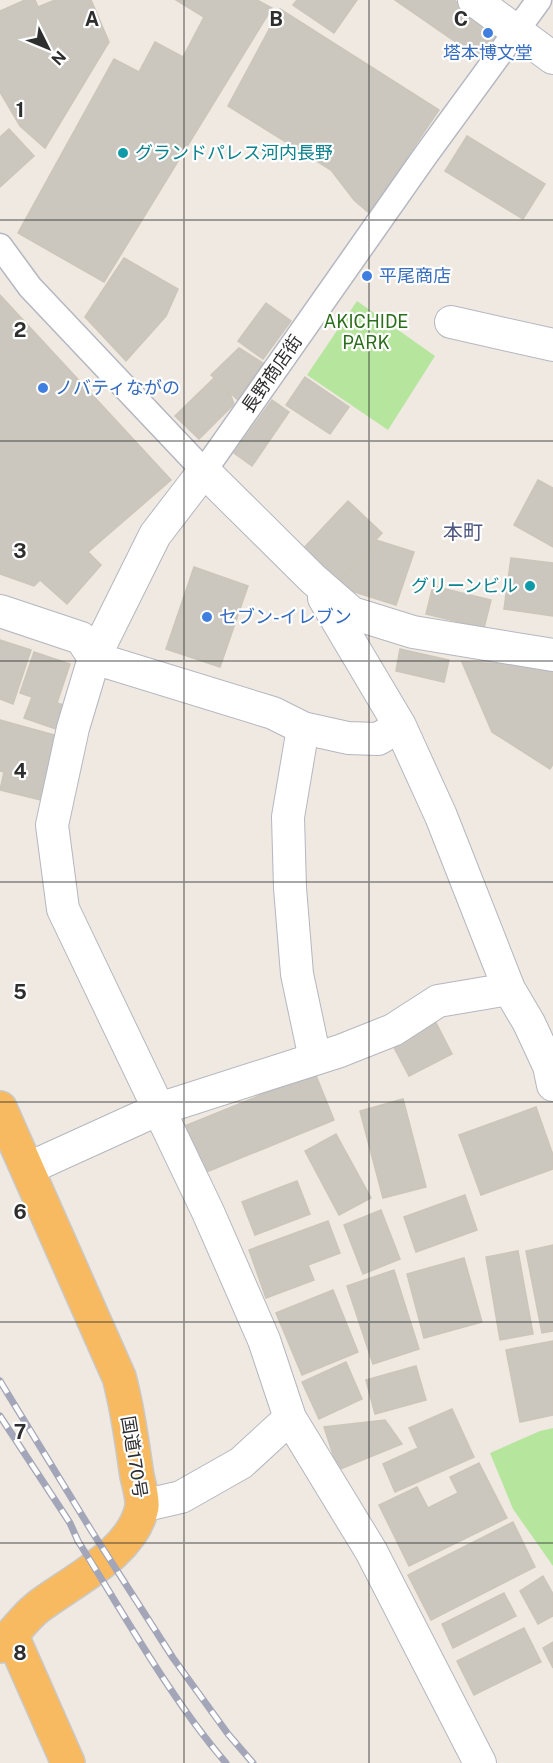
<svg xmlns="http://www.w3.org/2000/svg" width="553" height="1763" viewBox="0 0 553 1763" font-family="'Public Sans','Noto Sans JP',sans-serif">
<style>
.green{fill:#b6e59e}
.building{fill:#cbc7bf;stroke:#cbc5ba;stroke-width:1.5}
.lines{fill:none;stroke-linecap:round;stroke-linejoin:round}
.pedestrian-casing{stroke:#b4b7c1;stroke-width:27}
.minor-casing{stroke:#b4b7c1;stroke-width:34}
.trunk-casing{stroke:#c9c9c9;stroke-width:36}
.pedestrian{stroke:#fff;stroke-width:24}
.minor{stroke:#fff;stroke-width:32}
.trunk{stroke:#f8ba60;stroke-width:33}
.rail-casing{stroke:#a3a6b8;stroke-width:7}
.rail{stroke:#fff;stroke-width:4.5;stroke-dasharray:14;stroke-linecap:butt}
.grid{fill:none;stroke:#2e2e2e;stroke-width:1.5;stroke-opacity:0.55}
.shop-dot{fill:#3f7fe0;stroke:#fff;stroke-width:2}
.culture-dot{fill:#0f9aa8;stroke:#fff;stroke-width:2}
.labels{text-anchor:middle;stroke-width:4.5;stroke-linejoin:round;paint-order:stroke}
.shop-label{font-size:18px;fill:#366cbe;stroke:#fff;text-anchor:start}
.culture-label{font-size:18px;fill:#0d838f;stroke:#fff;text-anchor:start}
.park-label{font-size:18px;fill:#2c6e1b;stroke:#fff}
.street-label{font-size:18px;fill:#2e2e2e;stroke:#fff}
.neighbourhood-label{font-size:20px;fill:#4d5680;stroke:#fff}
.grid-label{font-size:20px;text-anchor:middle;font-weight:bold;fill:#2e2e2e;stroke:#fff;stroke-width:4.5;stroke-linejoin:round;paint-order:stroke}
</style>
<rect width="100%" height="100%" fill="#efe9e1"/>
<!-- green -->
<path class="green" d="M357,301L435,356L388,430L307,375Z
M553,1428V1566L513,1509L490,1453L540,1431Z"/>
<!-- building -->
<path class="building" d="M25,0H35L38,7L55,0H91L109,42L45,148L20,126L0,92V11Z
M176,0H257L272,8L104,282L18,233L114,59L139,72L155,42L183,57L204,17Z
M297,0H357L334,33L293,5Z
M395,0H454L467,9L447,36Z
M280,9L439,110L369,213L354,200L331,170L228,106Z
M467,9L511,40L492,67L447,36Z
M9,129L34,156L0,187V137Z
M467,136L545,184L523,219L445,171Z
M124,258L178,289L166,316L126,361L85,317Z
M0,295L171,480L88,552L101,565L67,604L40,580L34,586L0,574Z
M266,303L291,321L263,359L238,341Z
M239,348L263,363L238,400L211,375Z
M305,377L349,407L330,434L286,405Z
M214,378L231,396L234,404L199,439L175,416Z
M272,400L289,412L252,466L234,453Z
M538,480L553,488V547L514,525Z
M348,501L365,517L318,567L301,551Z
M365,517L382,533L335,586L318,567Z
M376,540L414,552L396,605L335,586Z
M511,558L553,563V616L504,609Z
M194,567L248,586L220,667L166,649Z
M433,586L491,600L484,628L426,614Z
M0,640L31,650L13,704L0,699Z
M400,649L449,660L444,682L396,671Z
M34,652L70,664L57,703L67,706L59,730L24,718L32,697L20,693Z
M462,662L553,666V764L550,769L492,732Z
M0,720L58,736L41,800L0,790L4,772L0,771Z
M432,1015L452,1054L409,1076L389,1038Z
M315,1073L334,1120L204,1173L185,1126Z
M403,1099L426,1187L383,1198L360,1111Z
M536,1107L553,1155V1169L481,1195L459,1135Z
M336,1134L371,1198L339,1215L305,1151Z
M297,1181L310,1214L255,1235L242,1202Z
M465,1195L477,1230L416,1252L404,1217Z
M381,1210L400,1259L363,1274L344,1225Z
M328,1221L340,1253L308,1265L314,1280L266,1298L249,1250Z
M553,1245V1331L542,1333L526,1251Z
M518,1251L533,1334L500,1340L486,1257Z
M464,1258L482,1322L424,1338L407,1274Z
M394,1270L419,1349L373,1364L347,1286Z
M333,1290L358,1352L302,1375L276,1313Z
M553,1341V1415L520,1422L506,1350Z
M346,1362L362,1399L319,1419L302,1382Z
M416,1366L426,1400L375,1414L366,1380Z
M452,1409L474,1457L395,1492L383,1464L418,1448L409,1428Z
M385,1420L402,1444L338,1470L324,1427Z
M479,1463L507,1518L409,1566L379,1505L417,1487L428,1508L458,1493L450,1477Z
M513,1522L535,1567L431,1620L408,1575Z
M543,1576L553,1594V1616L538,1624L520,1591Z
M504,1593L516,1616L453,1648L442,1624Z
M524,1628L541,1662L474,1695L457,1661Z
M553,1642V1668L543,1648Z"/>
<g class="lines">
<defs>
<path id="pedestrian" d="M0,246L30,287L204,471L425,156L539,0"/>
<path id="minor" d="M474,0L553,58
M451,322L553,345
M324,598L400,726L441,816L509,989L529,1023L549,1066L553,1085
M0,611L81,638L94,658L273,713L303,728L348,738L378,739L400,726
M303,728L288,817L290,888L297,974L315,1059
M27,1169L159,1109L340,1051L393,1030L438,1001L509,989
M142,1506L181,1497L241,1463L290,1418
M480,1763L371,1551L290,1418L264,1340L208,1212L63,909L52,825L73,728L94,658L155,535L204,471L313,579L352,613L413,632L553,655"/>
<path id="trunk" d="M0,1108L119,1377C128,1409 132,1443 137,1476C139,1485 143,1498 142,1507C133,1553 72,1581 38,1607C24,1618 14,1634 0,1646
M12,1636L68,1763"/>
</defs>
<!-- pedestrian casing -->
<use href="#pedestrian" class="pedestrian-casing"/>
<!-- minor casing -->
<use href="#minor" class="minor-casing"/>
<!-- trunk casing -->
<use href="#trunk" class="trunk-casing"/>
<!-- pedestrian -->
<use href="#pedestrian" class="pedestrian"/>
<!-- minor -->
<use href="#minor" class="minor"/>
<!-- trunk -->
<use href="#trunk" class="trunk"/>
<defs>
<path id="rail" d="M0,1381L91,1530L173,1658L228,1734L253,1763
M0,1416L70,1523L78,1541C124,1614 170,1698 226,1763"/>
</defs>
<!-- rail casing -->
<use href="#rail" class="rail-casing"/>
<!-- rail -->
<use href="#rail" class="rail"/>
</g>
<!-- grid -->
<path class="grid" d="M184,0V1763M369,0V1763M0,220H553M0,441H553M0,661H553M0,882H553M0,1102H553M0,1322H553M0,1543H553"/>
<!-- markers -->
<g class="shop-dot">
<circle cx="488" cy="33" r="6"/>
<circle cx="367" cy="276" r="6"/>
<circle cx="43" cy="388" r="6"/>
<circle cx="207" cy="617" r="6"/>
</g>
<g class="culture-dot">
<circle cx="123" cy="153" r="6"/>
<circle cx="530" cy="586" r="6"/>
</g>
<g class="labels">
<!-- shop labels -->
<g class="shop-label">
<text x="488" y="59" text-anchor="middle">塔本博文堂</text>
<text x="379" y="282">平尾商店</text>
<text x="55" y="394">ノバティながの</text>
<text x="219" y="623">セブン-イレブン</text>
</g>
<!-- culture labels -->
<g class="culture-label">
<text x="135" y="159">グランドパレス河内長野</text>
<text x="518" y="592" text-anchor="end">グリーンビル</text>
</g>
<!-- park labels -->
<g class="park-label">
<text x="366" y="328">AKICHIDE<tspan x="366" dy="21">PARK</tspan></text>
</g>
<!-- street labels -->
<g class="street-label">
<text transform="translate(272 374) rotate(-55)" y="6">長野商店街</text>
<text transform="translate(134 1457) rotate(81)" y="6">国道170号</text>
</g>
<!-- neighbourhood labels -->
<g class="neighbourhood-label">
<text x="463" y="539">本町</text>
</g>
</g>
<g class="grid-label">
<text x="92" y="26">A</text>
<text x="276" y="26">B</text>
<text x="461" y="26">C</text>
<text x="20" y="117">1</text>
<text x="20" y="337">2</text>
<text x="20" y="558">3</text>
<text x="20" y="778">4</text>
<text x="20" y="999">5</text>
<text x="20" y="1219">6</text>
<text x="20" y="1439">7</text>
<text x="20" y="1660">8</text>
</g>
<!-- north arrow -->
<g transform="translate(48 48) rotate(133)" stroke="#ffffff" stroke-width="4.5" paint-order="stroke">
<path d="M0-4.5L10 22L0 15L-10 22Z" fill="#2e2e2e"/>
<text y="-9" font-size="16" font-weight="bold" text-anchor="middle" fill="#2e2e2e">N</text>
</g>
</svg>
